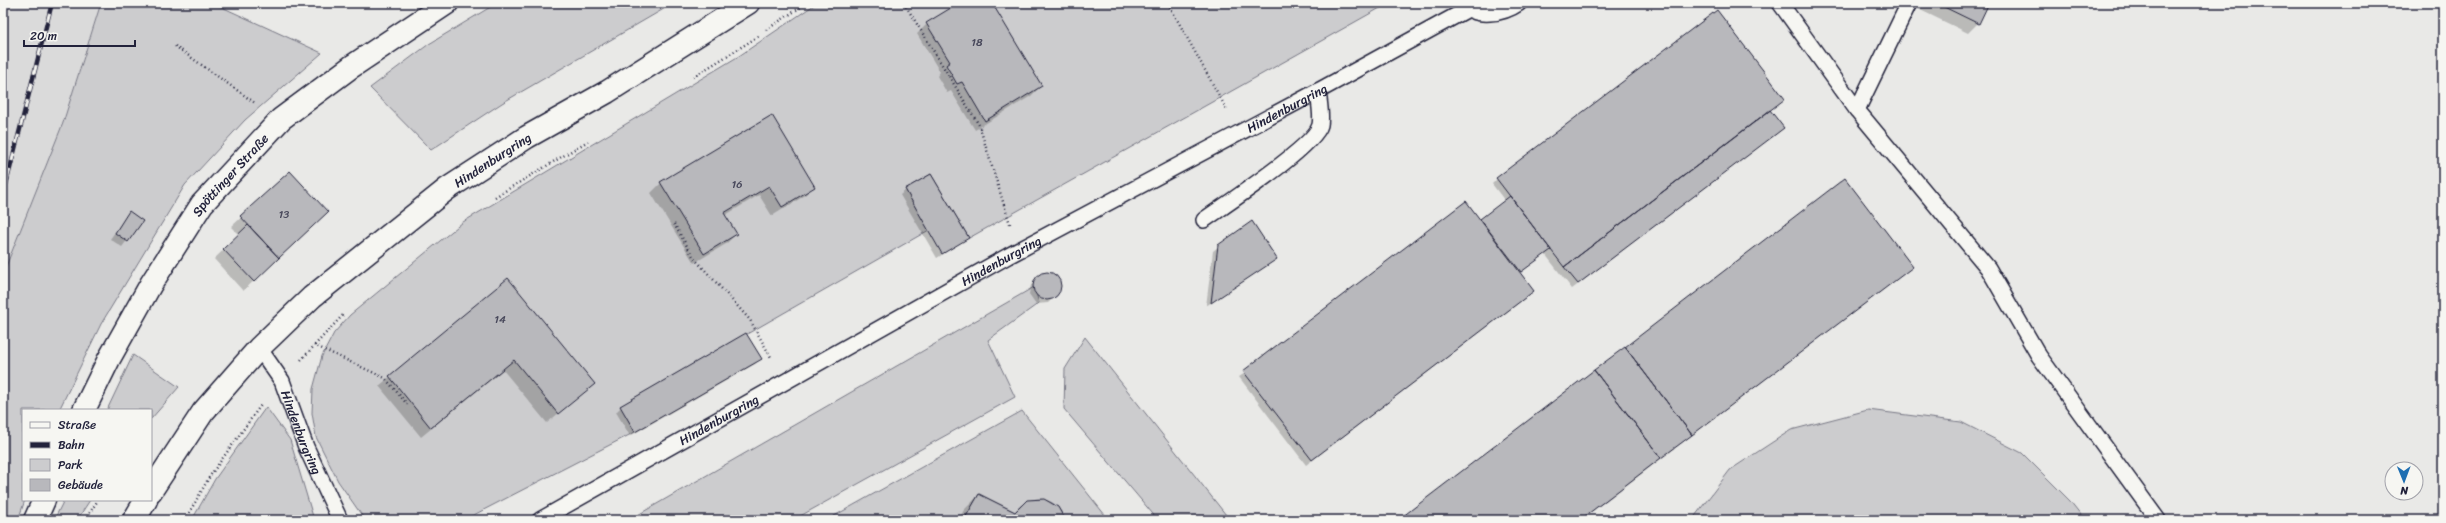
<svg xmlns="http://www.w3.org/2000/svg" width="2446" height="523" viewBox="0 0 2446 523" font-family="Sriracha,sans-serif">
<style>
.built{fill:#dadada}
.green{fill:#ccccce;stroke:#777784}
.shadow{fill:#0003}
.building{fill:#b8b8bc;stroke:#22223b}
.lines{fill:none;stroke-linecap:round;stroke-linejoin:round}
.lane-casing{stroke:#22223b;stroke-width:18}
.street-casing{stroke:#22223b;stroke-width:25}
.secondary-casing{stroke:#22223b;stroke-width:25}
.path{stroke:#22223b;stroke-width:2.5;stroke-dasharray:1 3;stroke-linecap:butt}
.lane{stroke:#f6f6f2;stroke-width:15}
.street{stroke:#f6f6f2;stroke-width:22}
.secondary{stroke:#f6f6f2;stroke-width:22}
.rail-casing{stroke:#22223b;stroke-width:4.5}
.rail{stroke:#f6f6f2;stroke-width:3;stroke-dasharray:9;stroke-linecap:butt}
.labels{text-anchor:middle;stroke-width:3;stroke-linejoin:round;paint-order:stroke}
.number-label{font-size:11px;fill:#48485b}
.street-label{font-size:13px;fill:#22223b;stroke:#f6f6f2}
</style>
<rect width="100%" height="100%" fill="#e9e9e7"/>
<filter id="ink" filterUnits="userSpaceOnUse"><feTurbulence type="fractalNoise" baseFrequency=".025" numOctaves="2"/><feDisplacementMap in="SourceGraphic" scale="8" xChannelSelector="R" yChannelSelector="G"/><feConvolveMatrix kernelMatrix="1 2 1 2 8 2 1 2 1" color-interpolation-filters="sRGB"/></filter>
<g filter="url(#ink)">
<!-- built -->
<path class="built" d="M3,3H101L63,123L3,274Z"/>
<!-- green -->
<path class="green" d="M101,3H213L322,53L245,120L185,185L101,324L59,410H23V500H25L18,520H3V274L63,123Z
M497,3H674L502,103L431,150L370,88L429,44Z
M817,3H1389L969,238L931,174L905,189L929,230L621,406L635,432L464,520H365L338,481L316,437L312,413L313,389L322,356L334,333L350,315L463,222L739,56Z
M1034,287L1039,303L988,340L1015,397L793,520H629Z
M1085,337L1230,520H1158L1064,409L1065,369Z
M133,355L179,387L151,419V410H107Z
M266,407L290,440L314,520H192L215,479Z
M1868,410L1961,422L2022,453L2070,501L2085,520H1692L1730,470L1791,430Z
M1022,411L1109,520H1065C1057,496 1030,492 1015,512L979,494L964,520H827Z
M64,500H90L77,520H54Z"/>
<!-- shadow -->
<path class="shadow" d="M961,3H991L1041,86L1031,96L975,130L951,91L947,93L937,76L940,72L917,34L927,24Z
M1915,3H1988L1978,23L1968,33L1914,7Z
M1769,111L1777,133L1572,289L1545,254L1520,273L1533,291L1528,296L1306,465L1239,377L1480,220L1505,201L1492,184L1497,179Z
M290,172L317,222L243,291L214,259L239,235L231,227Z
M661,183L814,186L804,196L772,216L759,195L724,216L736,234L726,244L694,263L651,193Z
M906,190L967,238L937,258L900,195Z
M129,212L142,221L122,247L110,239Z
M1219,246L1276,259L1206,306L1213,251Z
M1906,272L1581,520H1400Z
M1045,273L1055,276L1060,286L1058,293L1048,303L1036,304L1029,294L1031,285Z
M508,280L593,384L547,423L503,370L421,437L379,386Z
M760,359L755,364L630,436L616,412L621,407Z
M979,495L1015,513L1044,500L1057,507L1063,520H958L964,510Z"/>
<!-- building -->
<path class="building" d="M959,3H992L1042,86L985,121L962,82L957,84L946,65L950,62L926,23Z
M1936,3H1989L1979,24Z
M1717,10L1785,99L1564,267L1496,178Z
M1770,110L1784,128L1578,284L1564,267Z
M772,115L815,187L782,207L769,186L724,213L737,234L704,254L660,182Z
M290,171L328,212L279,258L240,216Z
M931,174L969,238L942,254L905,189Z
M1845,178L1913,267L1692,435L1625,347Z
M1510,196L1551,250L1521,272L1480,219Z
M1466,201L1534,291L1312,460L1243,371Z
M129,211L143,221L128,242L115,233Z
M1252,221L1277,259L1211,303L1218,245Z
M248,225L279,258L254,282L223,249Z
M1033 286a14 14 0 1 1 28 0a14 14 0 1 1-28 0Z
M508,278L595,384L558,414L514,360L431,428L389,376Z
M746,333L762,359L635,432L620,406Z
M1625,347L1692,435L1661,458L1594,370Z
M1594,370L1661,458L1580,520H1398Z
M979,494L1015,512L1027,500L1044,499L1058,507L1065,520H964Z"/>
<g class="lines">
<defs>
<g id="lane">
<path d="M1462,3C1476,19 1503,14 1519,3"/>
<path d="M1780,3L1857,110L1988,268L2039,356L2158,520"/>
<path d="M1857,110L1909,3"/>
<path d="M1204,220C1225,205 1315,146 1320,125C1322,116 1319,101 1318,91"/>
<path id="s1" d="M259,348L282,381L306,447L340,520"/>
<path id="s2" d="M540,520L1008,256L1318,91L1468,9"/>
</g>
<g id="street">
<path id="s3" d="M84,410L109,359L151,284L202,204L281,119L351,67L447,3"/>
<path d="M35,520L44,500"/>
</g>
<g id="secondary">
<path id="s4" d="M151,491L203,412L259,348L312,297L447,189L527,137L607,92L748,3"/>
<path d="M134,520L146,500"/>
</g>
</defs>
<!-- lane casing -->
<use href="#lane" class="lane-casing"/>
<!-- street casing -->
<use href="#street" class="street-casing"/>
<!-- secondary casing -->
<use href="#secondary" class="secondary-casing"/>
<!-- path -->
<path class="path" d="M904,3L949,76
M1168,3L1227,110
M766,30L807,3
M175,46L255,103
M952,74L949,76L979,125L1010,224
M693,77L759,36
M495,197L588,141
M674,224L694,258L750,320L772,359
M314,345L385,378L407,404L410,402
M301,360L343,315
M85,520L98,500
M185,520L210,476L261,405"/>
<!-- lane -->
<use href="#lane" class="lane"/>
<!-- street -->
<use href="#street" class="street"/>
<!-- secondary -->
<use href="#secondary" class="secondary"/>
<defs>
<path id="rail" d="M3,196L52,3"/>
</defs>
<!-- rail casing -->
<use href="#rail" class="rail-casing"/>
<!-- rail -->
<use href="#rail" class="rail"/>
</g>
</g>
<g class="labels">
<!-- number labels -->
<g class="number-label">
<text x="977" y="46">18</text>
<text x="737" y="188">16</text>
<text x="284" y="218">13</text>
<text x="500" y="323">14</text>
</g>
<!-- street labels -->
<g class="street-label">
<text dy="5" stroke="none"><textPath href="#s2" startOffset="853">Hindenburgring</textPath></text>
<text dy="5" stroke="none"><textPath href="#s4" startOffset="480">Hindenburgring</textPath></text>
<text dy="5" stroke="none"><textPath href="#s3" startOffset="278">Spöttinger Straße</textPath></text>
<text dy="5" stroke="none"><textPath href="#s2" startOffset="529">Hindenburgring</textPath></text>
<text dy="5" stroke="none"><textPath href="#s2" startOffset="205">Hindenburgring</textPath></text>
<text dy="5" stroke="none"><textPath href="#s1" startOffset="95">Hindenburgring</textPath></text>
</g>
</g>
<!-- margin -->
<rect width="2446" height="523" fill="none" stroke="#f6f6f2" stroke-width="16"/>
<rect x="8" y="8" width="2430" height="507" fill="none" stroke="#22223b" stroke-width="1.5" filter="url(#ink)"/>
<!-- legend -->
<rect x="22" y="409" width="130" height="92" fill="#f6f6f2" stroke="#a1a1a9"/>
<rect x="30" y="422" width="20" height="6" fill="#f6f6f2" stroke="#a1a1a9"/>
<text x="58" y="429" font-size="12" fill="#22223b">Straße</text>
<rect x="30" y="442" width="20" height="6" fill="#22223b" stroke="#a1a1a9"/>
<text x="58" y="449" font-size="12" fill="#22223b">Bahn</text>
<rect x="30" y="459" width="20" height="12" fill="#ccccce" stroke="#a1a1a9"/>
<text x="58" y="469" font-size="12" fill="#22223b">Park</text>
<rect x="30" y="479" width="20" height="12" fill="#b8b8bc" stroke="#a1a1a9"/>
<text x="58" y="489" font-size="12" fill="#22223b">Gebäude</text>
<!-- north arrow -->
<g transform="translate(2404 481) rotate(179)"><circle r="19" fill="#f6f6f2" stroke="#a1a1a9"/>
<path d="M0-3L7 15L0 10L-7 15Z" fill="#1f6fb2"/>
<text y="-6" font-size="11" font-weight="bold" text-anchor="middle" fill="#22223b">N</text>
</g>
<!-- scale -->
<path d="M24 40v6h111v-6" fill="none" stroke="#22223b" stroke-width="2"/>
<text x="30" y="40" font-size="12" fill="#22223b" stroke="#f6f6f2" stroke-width="3" paint-order="stroke">20 m</text>
</svg>
